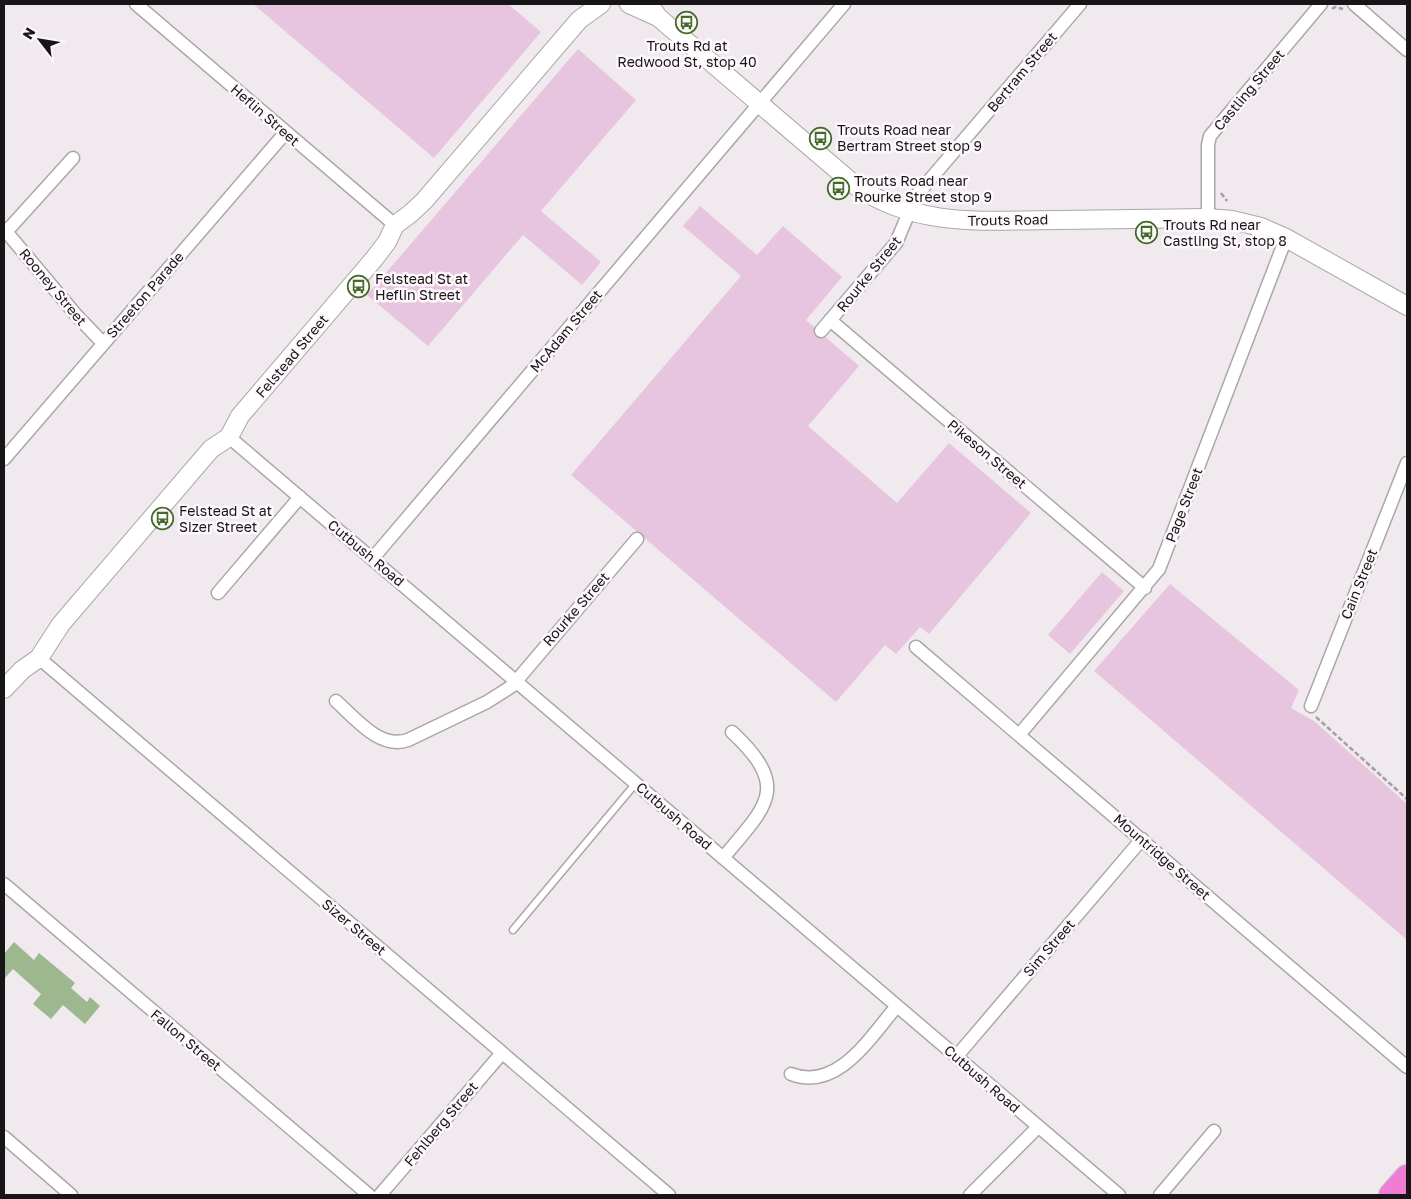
<svg xmlns="http://www.w3.org/2000/svg" width="1411" height="1199" viewBox="0 0 1411 1199" font-family="'Golos Text',sans-serif">
<style>
.green{fill:#e8c5de}
.building{fill:#9db88f}
.lines{fill:none;stroke-linecap:round;stroke-linejoin:round}
.lane-casing{stroke:#aca6aa;stroke-width:9}
.street-casing{stroke:#aca6aa;stroke-width:15}
.secondary-casing{stroke:#aca6aa;stroke-width:20}
.highway-casing{stroke:#c7c7c7;stroke-width:26}
.path{stroke:#a39ea1;stroke-width:2.5;stroke-dasharray:5 2.5;stroke-linecap:butt}
.lane{stroke:#fff;stroke-width:6}
.street{stroke:#fff;stroke-width:12}
.secondary{stroke:#fff;stroke-width:18}
.highway{stroke:#ee7dd3;stroke-width:24}
.labels{text-anchor:middle;stroke-width:5;stroke-linejoin:round;paint-order:stroke}
.poi-label{font-size:14px;fill:#171517;stroke:#fef8fc;text-anchor:start}
.street-label{font-size:14px;fill:#171517;stroke:#fef8fc}
</style>
<rect width="100%" height="100%" fill="#f0eaee"/>
<!-- green -->
<path class="green" d="M253,4H508L541,32L434,158Z
M578,49L636,100L541,211L601,262L582,285L523,235L428,346L367,295Z
M700,206L757,255L783,226L842,277L806,320L859,366L808,426L897,503L949,443L1031,513L929,634L920,627L896,654L885,645L836,702L571,475L741,276L683,226Z
M1102,572L1124,591L1070,654L1048,635Z
M1170,584L1299,690L1291,708L1314,721L1407,804V940L1094,671Z"/>
<!-- building -->
<path class="building" d="M14,942L34,960L39,953L75,983L71,988L87,1002L90,997L100,1006L85,1024L63,1005L51,1019L33,1004L41,994L13,969L4,979V954Z"/>
<g class="lines">
<defs>
<path id="lane" d="M513,930L636,783"/>
<path id="street" d="M136,4L395,225
M1354,4L1407,50
M1208,218V145L1210,136L1321,4
M4,229L77,316L103,343
M6,232L73,158
M830,320L1145,588
M821,331L896,243L916,196L1080,4
M229,437L1119,1195
M4,459L286,132
M373,558L844,4
M218,593L300,497
M916,647L1407,1067
M39,658L669,1195
M336,701C355,718 380,750 408,740L487,702L512,686L637,539
M1311,706L1407,463
M1019,735L1159,569L1286,238
M723,858C766,806 792,788 732,732
M4,884L369,1195
M956,1057L1142,839
M791,1074C838,1092 871,1036 897,1006
M4,1137L71,1195
M380,1195L502,1053
M970,1195L1038,1127
M1160,1195L1214,1131"/>
<path id="secondary" d="M629,4L658,17
M649,4L658,17L856,186C919,229 987,220 1059,220C1109,219 1159,219 1208,218L1232,220L1261,227L1286,238L1407,306
M4,689L22,670L39,658L61,624L211,449L229,437L240,416L374,259L387,242L395,225L410,214L424,201L579,20L601,4"/>
<path id="highway" d="M1391,1195L1407,1177"/>
</defs>
<!-- lane casing -->
<use href="#lane" class="lane-casing"/>
<!-- street casing -->
<use href="#street" class="street-casing"/>
<!-- secondary casing -->
<use href="#secondary" class="secondary-casing"/>
<!-- highway casing -->
<use href="#highway" class="highway-casing"/>
<!-- path -->
<path class="path" d="M1332,9L1335,7L1343,9
M1221,193L1227,201
M1316,717L1407,799"/>
<!-- lane -->
<use href="#lane" class="lane"/>
<!-- street -->
<use href="#street" class="street"/>
<!-- secondary -->
<use href="#secondary" class="secondary"/>
<!-- highway -->
<use href="#highway" class="highway"/>
</g>
<!-- icons -->
<defs>
<symbol id="bus-ring" viewBox="-11 -11 22 22"><circle r="9.5" fill="#fef8fc" stroke="#416b27" stroke-width="1.5"/><path d="M-5-6H5V4H4V6H2V4H-2V6H-4V4H-5ZM-3.5-4V0h7V-4ZM-3.5 1.2v1.5H-2V1.2ZM2 1.2v1.5H3.5V1.2Z" fill="#416b27"/></symbol>
</defs>
<g fill-rule="evenodd">
<use href="#bus-ring" x="674" y="10" width="25" height="25"/>
<use href="#bus-ring" x="808" y="126" width="25" height="25"/>
<use href="#bus-ring" x="826" y="176" width="25" height="25"/>
<use href="#bus-ring" x="1134" y="220" width="25" height="25"/>
<use href="#bus-ring" x="346" y="274" width="25" height="25"/>
<use href="#bus-ring" x="150" y="506" width="25" height="25"/>
</g>
<g class="labels">
<!-- poi labels -->
<g class="poi-label">
<text x="687" y="51" text-anchor="middle">Trouts Rd at<tspan x="687" dy="16">Redwood St, stop 40</tspan></text>
<text x="837" y="135">Trouts Road near<tspan x="837" dy="16">Bertram Street stop 9</tspan></text>
<text x="854" y="186">Trouts Road near<tspan x="854" dy="16">Rourke Street stop 9</tspan></text>
<text x="1163" y="230">Trouts Rd near<tspan x="1163" dy="16">Castling St, stop 8</tspan></text>
<text x="375" y="284">Felstead St at<tspan x="375" dy="16">Heflin Street</tspan></text>
<text x="179" y="516">Felstead St at<tspan x="179" dy="16">Sizer Street</tspan></text>
</g>
<!-- street labels -->
<g class="street-label">
<text transform="translate(1022 72) rotate(-50)" y="5">Bertram Street</text>
<text transform="translate(1249 90) rotate(-50)" y="5">Castling Street</text>
<text transform="translate(265 115) rotate(41)" y="5">Heflin Street</text>
<text transform="translate(1008 220) rotate(-1)" y="5">Trouts Road</text>
<text transform="translate(869 274) rotate(-51)" y="5">Rourke Street</text>
<text transform="translate(53 287) rotate(50)" y="5">Rooney Street</text>
<text transform="translate(145 295) rotate(-49)" y="5">Streeton Parade</text>
<text transform="translate(566 331) rotate(-50)" y="5">McAdam Street</text>
<text transform="translate(292 356) rotate(-50)" y="5">Felstead Street</text>
<text transform="translate(987 454) rotate(40)" y="5">Pikeson Street</text>
<text transform="translate(1184 505) rotate(-69)" y="5">Page Street</text>
<text transform="translate(366 553) rotate(40)" y="5">Cutbush Road</text>
<text transform="translate(1359 584) rotate(-68)" y="5">Cain Street</text>
<text transform="translate(576 609) rotate(-49)" y="5">Rourke Street</text>
<text transform="translate(674 816) rotate(41)" y="5">Cutbush Road</text>
<text transform="translate(1162 857) rotate(41)" y="5">Mountridge Street</text>
<text transform="translate(354 927) rotate(40)" y="5">Sizer Street</text>
<text transform="translate(1049 948) rotate(-49)" y="5">Sim Street</text>
<text transform="translate(186 1040) rotate(40)" y="5">Fallon Street</text>
<text transform="translate(982 1079) rotate(41)" y="5">Cutbush Road</text>
<text transform="translate(441 1124) rotate(-50)" y="5">Fehlberg Street</text>
</g>
</g>
<!-- border -->
<rect width="1411" height="1199" fill="none" stroke="#171517" stroke-width="10"/>
<!-- north arrow -->
<g transform="translate(40 40) rotate(301)" stroke="#fef8fc" stroke-width="4" paint-order="stroke">
<path d="M0-4L9 19L0 12L-9 19Z" fill="#171517"/>
<text y="-8" font-size="14" font-weight="bold" text-anchor="middle" fill="#171517">N</text>
</g>
</svg>
